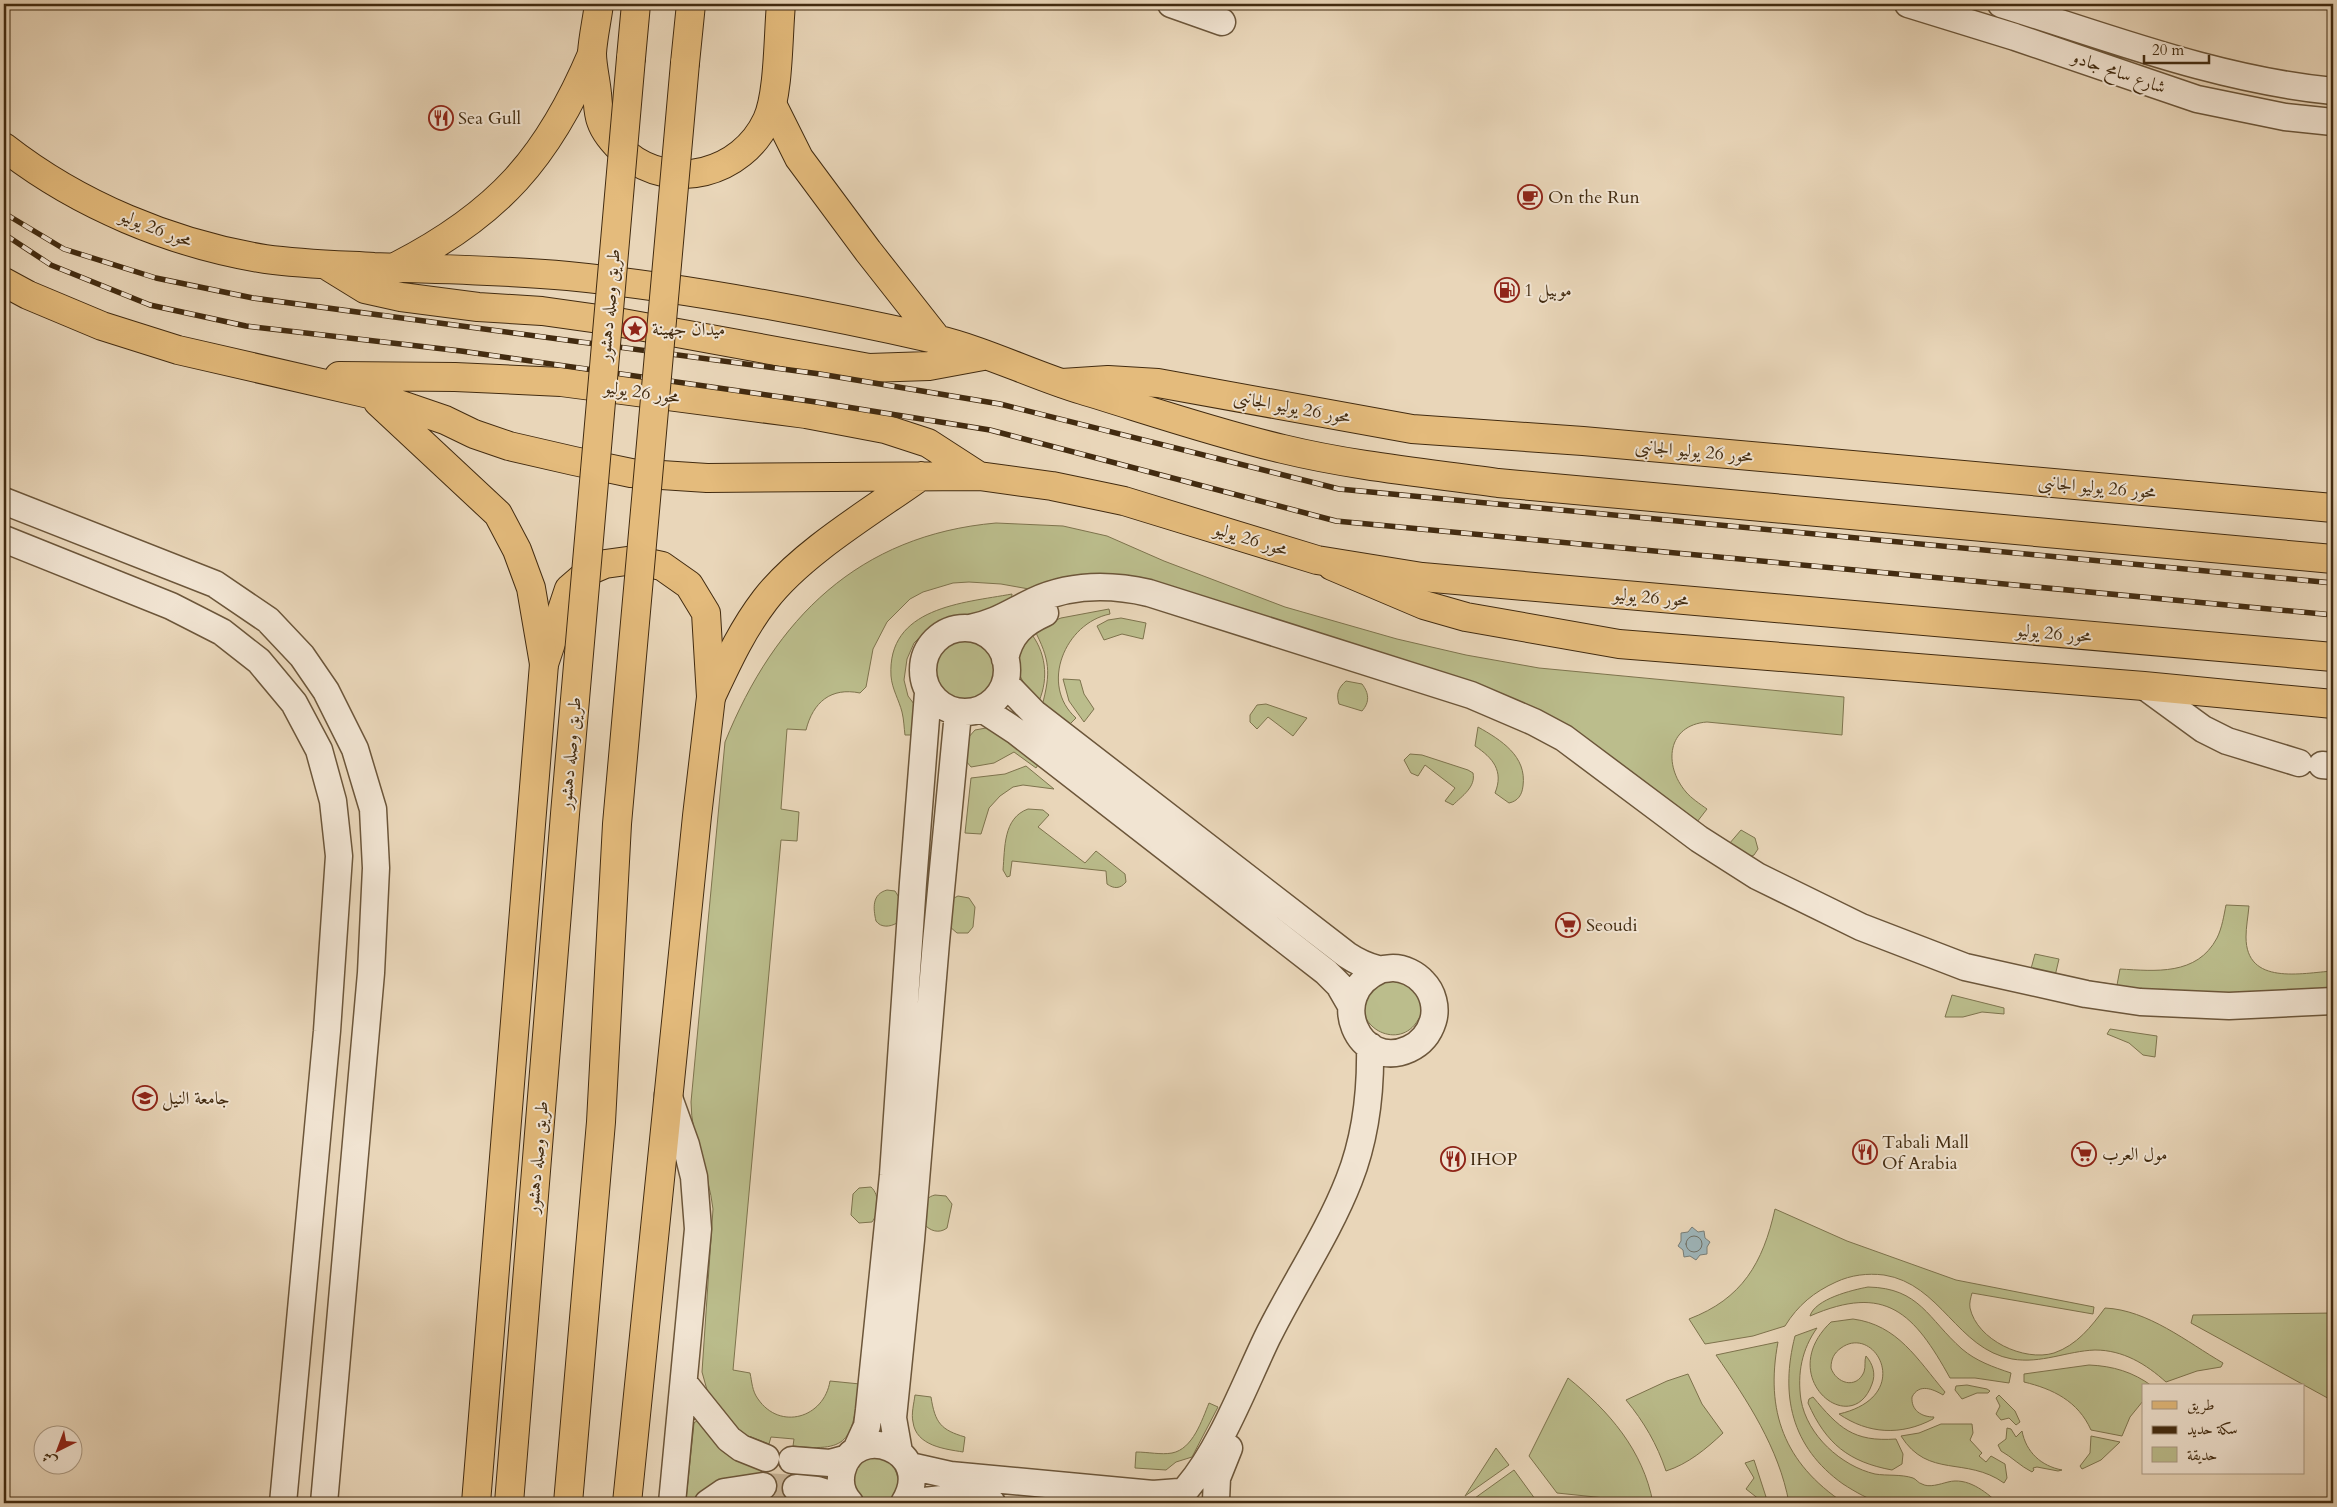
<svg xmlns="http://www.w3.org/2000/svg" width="2337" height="1507" viewBox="0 0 2337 1507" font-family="Cardo,Amiri,serif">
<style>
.green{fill:#bbbd8c;stroke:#7e744e}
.water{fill:#9eb6bb;stroke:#797e77}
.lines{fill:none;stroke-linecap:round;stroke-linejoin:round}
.shore{stroke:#707066;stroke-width:1}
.minor-tunnel{stroke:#c8b497;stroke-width:26;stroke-dasharray:26 13;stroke-linecap:butt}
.minor-casing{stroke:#6c563a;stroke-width:29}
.major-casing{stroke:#422b10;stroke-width:30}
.highway-casing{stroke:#422b10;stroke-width:30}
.minor{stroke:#f1e4d2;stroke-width:26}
.major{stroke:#e4bb7c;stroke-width:28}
.highway{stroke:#e4bb7c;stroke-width:28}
.rail-casing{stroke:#422b10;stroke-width:5.5}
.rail{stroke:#f1e4d2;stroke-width:4;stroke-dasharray:11;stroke-linecap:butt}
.major-bridge-casing{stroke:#422b10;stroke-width:30;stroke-linecap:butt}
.major-bridge{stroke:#e4bb7c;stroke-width:28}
.labels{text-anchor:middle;stroke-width:4;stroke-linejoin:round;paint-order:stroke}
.street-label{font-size:18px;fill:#422b10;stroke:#f1e4d2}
.poi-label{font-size:18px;fill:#422b10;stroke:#f1e4d2;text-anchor:start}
</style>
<rect width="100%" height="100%" fill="#e9d6b9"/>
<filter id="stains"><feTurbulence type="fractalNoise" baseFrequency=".004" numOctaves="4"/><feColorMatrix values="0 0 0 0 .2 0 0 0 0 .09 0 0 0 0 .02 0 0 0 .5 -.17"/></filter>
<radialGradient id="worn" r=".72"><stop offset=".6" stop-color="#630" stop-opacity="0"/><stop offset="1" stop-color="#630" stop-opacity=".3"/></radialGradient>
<!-- green -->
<path class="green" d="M996,523L1063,526L1107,536L1164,561L1285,607L1397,639L1466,655L1539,668L1844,697L1842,735L1707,722C1667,725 1663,765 1686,792C1691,798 1700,804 1707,809L1697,822L1729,844L1741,830L1755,838L1758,849L1754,855L1745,859L1582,738L1147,579L1111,575L1040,591L1001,584L969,582L953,583L923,592L910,599L887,622L873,649L866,687L860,693C831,687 813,702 806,730L787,729L781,809L799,812L797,841L781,840L733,1370L750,1373C752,1382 752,1391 758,1399C780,1431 824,1418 830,1381L860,1384C851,1437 853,1453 793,1446L794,1439L771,1437L769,1444L738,1432L709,1397L702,1372L713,1209C709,1173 691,1139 691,1102L725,742C775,618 859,535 996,523Z
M1012,594L1011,602L966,618L941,622L923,634L914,643L907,659L904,680L908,696L914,704L917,735H905C904,728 904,720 902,712C899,700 892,689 891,676C887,607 963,603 1012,594Z
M1109,609L1110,614C1065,623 1039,685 1076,718L1068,726L1042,706C1051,672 1050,660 1034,629L1061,618Z
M1121,618L1146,623L1143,639L1122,634L1104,640L1097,626L1108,620Z
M1029,631C1046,651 1049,678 1039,701C1013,673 1012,665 1029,631Z
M931 673a32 32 0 1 1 64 0a32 32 0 1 1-64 0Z
M1063,679L1080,680L1084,694L1094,709L1084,722L1069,701Z
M1346,681L1362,684C1369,693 1370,702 1362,711L1339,704C1336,694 1338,688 1346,681Z
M1266,704L1307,718L1293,736L1268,717L1257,729L1250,722V715L1257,705Z
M1478,727C1501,740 1527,756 1523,786C1522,795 1518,801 1509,803L1495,793C1504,771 1493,758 1475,746Z
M986,728L996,729L1040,762L1036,768L1014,752L994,763L971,767L966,761L967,739L975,730Z
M1410,754L1422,755L1468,770L1473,773C1476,787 1462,796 1453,805L1445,801L1455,788L1425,765L1418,776L1411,773L1404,760Z
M1026,766L1054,789L1023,785L1013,787L1000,796L989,808L981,834L965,833L971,778L1005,774Z
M1028,809L1043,810L1049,815L1038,827L1085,863L1096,851L1125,874L1126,882C1120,889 1114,889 1107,884L1106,871L1012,861L1010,876L1007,877L1003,870C1005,848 1003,818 1028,809Z
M887,890L895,891L900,899L897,923C890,927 881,928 876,921C873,908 872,894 887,890Z
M958,896L969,898L975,907L973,927L968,933H957L949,926L952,899Z
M2226,905L2249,906C2248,917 2246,927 2246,937C2246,986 2302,973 2333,971V992L2191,1000L2029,976L2035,954L2059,959L2055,976L2117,985L2120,969C2155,971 2197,976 2217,938C2222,928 2224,915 2226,905Z
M1376,980L1411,981C1415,988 1421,998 1423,1006C1423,1010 1421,1016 1418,1020C1400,1051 1354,1029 1364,995C1366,990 1372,984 1376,980Z
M1952,995L2004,1008V1014L1982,1012L1963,1017H1945Z
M2110,1029L2157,1036L2155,1057L2143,1055L2129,1043L2107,1034Z
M871,1187C880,1195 879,1213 872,1222L859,1223L851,1215L853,1194L859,1188Z
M935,1195L946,1196L952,1204L947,1228C939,1234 930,1231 924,1224C924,1212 921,1198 935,1195Z
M1775,1209L1847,1241L1956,1280L2094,1307L2093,1314L1972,1293C1971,1297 1969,1303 1970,1308C1977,1340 2024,1362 2054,1353C2077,1345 2091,1327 2105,1308C2148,1310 2187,1342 2223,1363L2221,1367L2197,1371L2166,1382C2146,1364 2123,1350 2095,1350C2067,1351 2041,1364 2012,1359C1957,1349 1941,1284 1884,1275C1867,1273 1851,1275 1836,1282C1814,1292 1798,1305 1785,1326L1753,1336L1705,1344L1689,1319C1742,1299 1763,1263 1775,1209Z
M1868,1287C1920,1288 1928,1319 1962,1349C1976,1361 1993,1367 2011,1373L2009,1383L1975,1378H1950C1914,1313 1886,1283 1810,1316C1815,1299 1852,1290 1868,1287Z
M2333,1313V1401L2191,1323L2193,1315Z
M1853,1319C1898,1325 1917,1359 1945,1392L1943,1395C1933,1389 1919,1383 1912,1397C1911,1410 1921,1417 1934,1417L1933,1419C1901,1436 1868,1434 1839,1414C1916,1396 1875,1323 1841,1348C1834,1353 1831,1359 1831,1368C1836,1383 1856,1390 1864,1372C1866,1366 1864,1361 1866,1356C1873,1364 1876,1374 1872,1384C1852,1441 1773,1377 1831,1322Z
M1817,1328C1802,1349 1797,1373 1801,1400C1807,1435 1841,1466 1875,1474C1887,1476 1901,1474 1913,1478C1916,1479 1918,1483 1922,1484C1929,1488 1940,1484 1948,1482C1967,1477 1985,1491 1998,1503C1971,1503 1945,1503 1918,1503C1907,1503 1895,1505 1884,1503C1870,1501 1854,1491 1843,1484C1791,1447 1780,1395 1795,1336Z
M1778,1342C1765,1411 1784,1463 1844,1503H1789C1779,1448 1747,1400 1716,1355Z
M2089,1365C2113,1366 2133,1372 2152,1386H2143V1401L2130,1417L2122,1436L2091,1430C2078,1401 2053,1389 2024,1382V1374Z
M1688,1374L1702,1404L1723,1433C1706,1449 1688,1464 1666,1471C1657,1444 1644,1422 1626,1400L1667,1381Z
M1568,1378C1609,1411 1643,1450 1653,1503L1557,1493L1529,1456Z
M1967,1385L1987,1389L1990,1391L1988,1393H1977L1962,1399L1955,1390L1956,1386Z
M915,1395L931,1397C935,1423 941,1430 965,1437L963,1452C945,1449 916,1446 913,1422C911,1414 914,1403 915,1395Z
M1999,1395L2015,1411L2020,1422L2016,1425L2009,1418L2001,1420L1996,1414L2000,1406L1996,1398Z
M1813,1397C1839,1428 1853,1442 1896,1439L1903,1454L1902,1464L1892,1470C1849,1462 1826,1444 1808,1403L1809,1399Z
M1209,1403L1218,1407L1192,1457L1176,1462L1166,1470L1135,1468L1136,1452C1148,1452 1161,1455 1172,1453C1193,1449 1202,1420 1209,1403Z
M699,1419L766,1462L764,1474L704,1491L695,1501L686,1500L694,1423Z
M1941,1424H1972L1973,1433L1970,1440L1982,1453L1979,1456L1986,1462L1991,1456L2005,1464L2007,1478L2004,1483C1966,1456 1928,1479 1901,1436L1919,1433Z
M2007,1428L2011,1429L2016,1437L2022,1431C2026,1452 2041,1466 2062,1470L2058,1471L2037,1467L2033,1468L2034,1470L2032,1472C2020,1466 2012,1457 2001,1451L1998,1445L2006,1439Z
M2091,1436L2120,1442L2101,1460L2082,1469L2080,1466L2090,1453Z
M1496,1448L1509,1465L1465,1496Z
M879,1455L894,1465L899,1482L892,1498L886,1503H861L849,1471L854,1463Z
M1754,1460L1768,1503H1758L1760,1500L1746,1489L1754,1478L1745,1463Z
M1514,1470L1538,1503H1468Z"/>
<!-- water -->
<path class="water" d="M1692,1227L1698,1232L1704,1231L1705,1238L1710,1242L1707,1247V1254L1700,1255L1696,1260L1690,1256L1684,1257L1683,1250L1678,1246L1681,1241V1233L1688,1232Z"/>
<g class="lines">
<!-- shore -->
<path class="shore" d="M1686 1244a8 8 0 1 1 16 0a8 8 0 1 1-16 0Z"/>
<!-- minor-tunnel -->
<path class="minor-tunnel" d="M763,1486L796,1488"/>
<defs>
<path id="minor" d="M1171,4L1222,22
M1908,4L2015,37L2197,99L2285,117L2333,122
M2001,4C2110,38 2219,80 2333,91
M4,501L215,584L268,620L302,656L326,691L355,749L373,809L376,868L371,973L324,1503
M4,539L171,606L222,632L259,661L294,703L319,750L333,801L339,856L327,1031L283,1503
M923 670a42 42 0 1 1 84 0a42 42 0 1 1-84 0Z
M970,628C996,623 1011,612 1034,601C1071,584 1110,584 1149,593L1471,695L1534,722L1564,738L1699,839L1757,876L1861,927L1965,967L2086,994L2140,1002L2229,1006L2333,1001
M1005,659C1010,634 1023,623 1045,613
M1005,683L1034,713L1347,955C1356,961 1366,966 1378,969C1383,970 1388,968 1393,968C1404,968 1416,974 1423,982C1433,992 1437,1008 1433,1021C1429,1034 1422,1043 1409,1049C1359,1072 1324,995 1380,970
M2144,686L2203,729L2227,741L2299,763
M982,709L1017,732L1326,972L1339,985L1350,1004
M2322,765L2333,766
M668,1095L686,1145L694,1177L698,1229L672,1503
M684,1383L729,1439L741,1448L766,1458
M856,1450L867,1426L869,1410L893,1175L913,883L928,693
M899,1452L893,1418L911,1240L936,942L958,713
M792,1460L830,1463L848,1458
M910,1466L950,1475L1153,1494L1179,1492
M796,1488L817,1490L846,1499
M1187,1488C1221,1448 1244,1386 1267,1338C1293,1285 1328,1234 1349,1180C1366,1137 1371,1092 1370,1046
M1216,1500L1217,1478L1229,1448
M708,1503L724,1492L763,1486
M850,1503C842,1494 839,1483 842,1471C854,1421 937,1449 904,1503
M906,1503L942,1499L992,1503"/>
<path id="major" d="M599,4C597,20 593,37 592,53C592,66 596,81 597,94C598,103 598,113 601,121C605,133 616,145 626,154C672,192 742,174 767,120C779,94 778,35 781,4
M631,58L636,4
M685,63L691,4
M1062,383L1108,380L1158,383L1412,429L1583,441L2333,508
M1332,566L1424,605L1466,617L1619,644L2144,686L2333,704
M476,1503L544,664L569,589L591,570L605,564L634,560L662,566L689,585L706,613L711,697L697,816L627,1503"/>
<path id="highway" d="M773,106L799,158L868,251L938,340
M4,147C78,205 172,244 265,259C301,264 338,265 374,267C438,269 503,270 568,276C691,288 814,312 935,339C986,351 1032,375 1082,390C1148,410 1215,433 1283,449C1353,466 1426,473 1498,483L2333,559
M326,265L365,289L401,297L478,307L542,311L606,320L869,368L929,366L983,356
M397,266C498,214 548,158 592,54
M4,282L28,295L102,326L178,350L369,394L445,420L474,434L509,446L574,461L631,473L707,478L979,476L1052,486L1124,501L1317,560L1422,577L2333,657
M339,376L455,377L561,382L806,414L885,429L928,443L979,476
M378,402L498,514L517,550L531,588L544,664
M711,697C727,663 742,630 765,600C801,553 872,511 921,476"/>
</defs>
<!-- minor casing -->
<use href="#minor" class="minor-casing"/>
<!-- major casing -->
<use href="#major" class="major-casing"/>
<!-- highway casing -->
<use href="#highway" class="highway-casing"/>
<!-- minor -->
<use href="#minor" class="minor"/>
<!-- major -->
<use href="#major" class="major"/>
<!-- highway -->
<use href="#highway" class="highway"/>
<defs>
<path id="rail" d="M4,213L64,249L156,278L253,298L820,374L1000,404L1339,489L2333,583
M4,234L51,265L150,305L246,326L461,351L816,402L990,430L1336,521L2333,615"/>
</defs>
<!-- rail casing -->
<use href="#rail" class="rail-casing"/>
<!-- rail -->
<use href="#rail" class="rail"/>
<defs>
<path id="major-bridge" d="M509,1503L565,814L631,58
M568,1503L601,1122L617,824L685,63"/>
</defs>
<!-- major-bridge casing -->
<use href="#major-bridge" class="major-bridge-casing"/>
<!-- major-bridge -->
<use href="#major-bridge" class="major-bridge"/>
</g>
<!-- icons -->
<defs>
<symbol id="restaurant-ring" viewBox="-11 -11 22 22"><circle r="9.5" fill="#f1e4d2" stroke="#8f2418" stroke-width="1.5"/><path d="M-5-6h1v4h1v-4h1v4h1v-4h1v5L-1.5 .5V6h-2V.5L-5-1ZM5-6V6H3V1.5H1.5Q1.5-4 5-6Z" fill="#8f2418"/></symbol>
<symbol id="cafe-ring" viewBox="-11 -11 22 22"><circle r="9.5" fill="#f1e4d2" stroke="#8f2418" stroke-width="1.5"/><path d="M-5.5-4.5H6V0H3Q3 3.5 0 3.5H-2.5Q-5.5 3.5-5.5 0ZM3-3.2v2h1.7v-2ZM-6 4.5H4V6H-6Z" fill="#8f2418"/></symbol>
<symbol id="fuel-ring" viewBox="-11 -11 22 22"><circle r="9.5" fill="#f1e4d2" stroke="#8f2418" stroke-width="1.5"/><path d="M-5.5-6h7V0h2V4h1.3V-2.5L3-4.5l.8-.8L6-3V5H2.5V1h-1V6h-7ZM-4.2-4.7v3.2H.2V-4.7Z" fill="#8f2418"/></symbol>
<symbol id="sight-ring" viewBox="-11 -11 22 22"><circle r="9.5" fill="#f1e4d2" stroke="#8f2418" stroke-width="1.5"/><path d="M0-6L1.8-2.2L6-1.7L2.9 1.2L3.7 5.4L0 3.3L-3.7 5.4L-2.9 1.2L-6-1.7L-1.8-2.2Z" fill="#8f2418"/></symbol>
<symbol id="supermarket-ring" viewBox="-11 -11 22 22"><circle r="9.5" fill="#f1e4d2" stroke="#8f2418" stroke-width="1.5"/><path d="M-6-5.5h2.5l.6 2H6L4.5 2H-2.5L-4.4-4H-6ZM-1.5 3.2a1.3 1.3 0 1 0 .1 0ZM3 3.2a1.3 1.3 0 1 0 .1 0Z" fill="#8f2418"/></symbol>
<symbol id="university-ring" viewBox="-11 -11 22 22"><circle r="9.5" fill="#f1e4d2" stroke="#8f2418" stroke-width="1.5"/><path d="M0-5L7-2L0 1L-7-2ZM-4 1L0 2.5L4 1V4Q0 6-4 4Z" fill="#8f2418"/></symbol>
</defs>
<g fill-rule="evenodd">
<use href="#restaurant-ring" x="427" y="104" width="28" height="28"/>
<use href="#cafe-ring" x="1516" y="183" width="28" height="28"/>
<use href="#fuel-ring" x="1493" y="276" width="28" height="28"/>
<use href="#sight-ring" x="621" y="315" width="28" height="28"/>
<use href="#supermarket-ring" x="1554" y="911" width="28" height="28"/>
<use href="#university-ring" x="131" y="1084" width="28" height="28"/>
<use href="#restaurant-ring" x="1851" y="1138" width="28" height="28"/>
<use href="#supermarket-ring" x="2070" y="1140" width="28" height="28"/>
<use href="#restaurant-ring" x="1439" y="1145" width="28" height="28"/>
</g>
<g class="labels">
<!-- street labels -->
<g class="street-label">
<text transform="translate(2119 72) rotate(19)" y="6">شارع سامح جادو</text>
<text transform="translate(156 228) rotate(21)" y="6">محور 26 يوليو</text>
<text transform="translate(609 305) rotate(-85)" y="6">طريق وصله دهشور</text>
<text transform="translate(642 392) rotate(8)" y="6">محور 26 يوليو</text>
<text transform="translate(1292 407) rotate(10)" y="6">محور 26 يوليو الجانبى</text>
<text transform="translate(1694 451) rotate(5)" y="6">محور 26 يوليو الجانبى</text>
<text transform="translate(2097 487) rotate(5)" y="6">محور 26 يوليو الجانبى</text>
<text transform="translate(1251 539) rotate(17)" y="6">محور 26 يوليو</text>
<text transform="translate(1651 597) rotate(5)" y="6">محور 26 يوليو</text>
<text transform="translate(2054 633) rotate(5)" y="6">محور 26 يوليو</text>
<text transform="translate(570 753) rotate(-85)" y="6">طريق وصله دهشور</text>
<text transform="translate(537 1157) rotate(-85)" y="6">طريق وصله دهشور</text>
</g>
<!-- poi labels -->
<g class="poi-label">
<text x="458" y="124">Sea Gull</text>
<text x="1548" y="203">On the Run</text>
<text x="1524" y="296">موبيل 1</text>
<text x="652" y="335">ميدان جهينة</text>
<text x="1586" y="931">Seoudi</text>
<text x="162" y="1104">جامعة النيل</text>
<text x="1882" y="1148">Tabali Mall<tspan x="1882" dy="21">Of Arabia</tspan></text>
<text x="2102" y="1160">مول العرب</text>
<text x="1470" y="1165">IHOP</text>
</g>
</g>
<!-- margin -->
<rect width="2337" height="1507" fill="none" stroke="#e9d6b9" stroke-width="20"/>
<rect x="5" y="5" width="2327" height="1497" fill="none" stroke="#422b10" stroke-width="2.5"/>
<rect x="10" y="10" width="2317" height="1487" fill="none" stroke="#422b10"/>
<!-- legend -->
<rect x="2142" y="1384" width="162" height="90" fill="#f1e4d2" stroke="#ab9a84"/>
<rect x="2152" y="1401" width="25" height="8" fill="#e4bb7c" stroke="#ab9a84"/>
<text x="2187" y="1410" font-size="15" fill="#422b10">طريق</text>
<rect x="2152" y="1426" width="25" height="8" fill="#422b10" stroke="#ab9a84"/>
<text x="2187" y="1434" font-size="15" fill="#422b10">سكة حديد</text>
<rect x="2152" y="1447" width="25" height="15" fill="#bbbd8c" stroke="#ab9a84"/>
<text x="2187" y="1460" font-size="15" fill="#422b10">حديقة</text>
<!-- north arrow -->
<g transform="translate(58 1450) rotate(222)"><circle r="24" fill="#f1e4d2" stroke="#ab9a84"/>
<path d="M0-4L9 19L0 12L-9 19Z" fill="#8f2418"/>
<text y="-8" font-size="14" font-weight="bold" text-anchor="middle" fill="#422b10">ش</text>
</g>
<!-- scale -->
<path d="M2144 55v8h65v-8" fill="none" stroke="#422b10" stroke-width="2.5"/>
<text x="2152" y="55" font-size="15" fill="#422b10" stroke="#f1e4d2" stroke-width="4" paint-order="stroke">20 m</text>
<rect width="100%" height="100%" filter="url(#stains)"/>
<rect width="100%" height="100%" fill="url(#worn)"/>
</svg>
